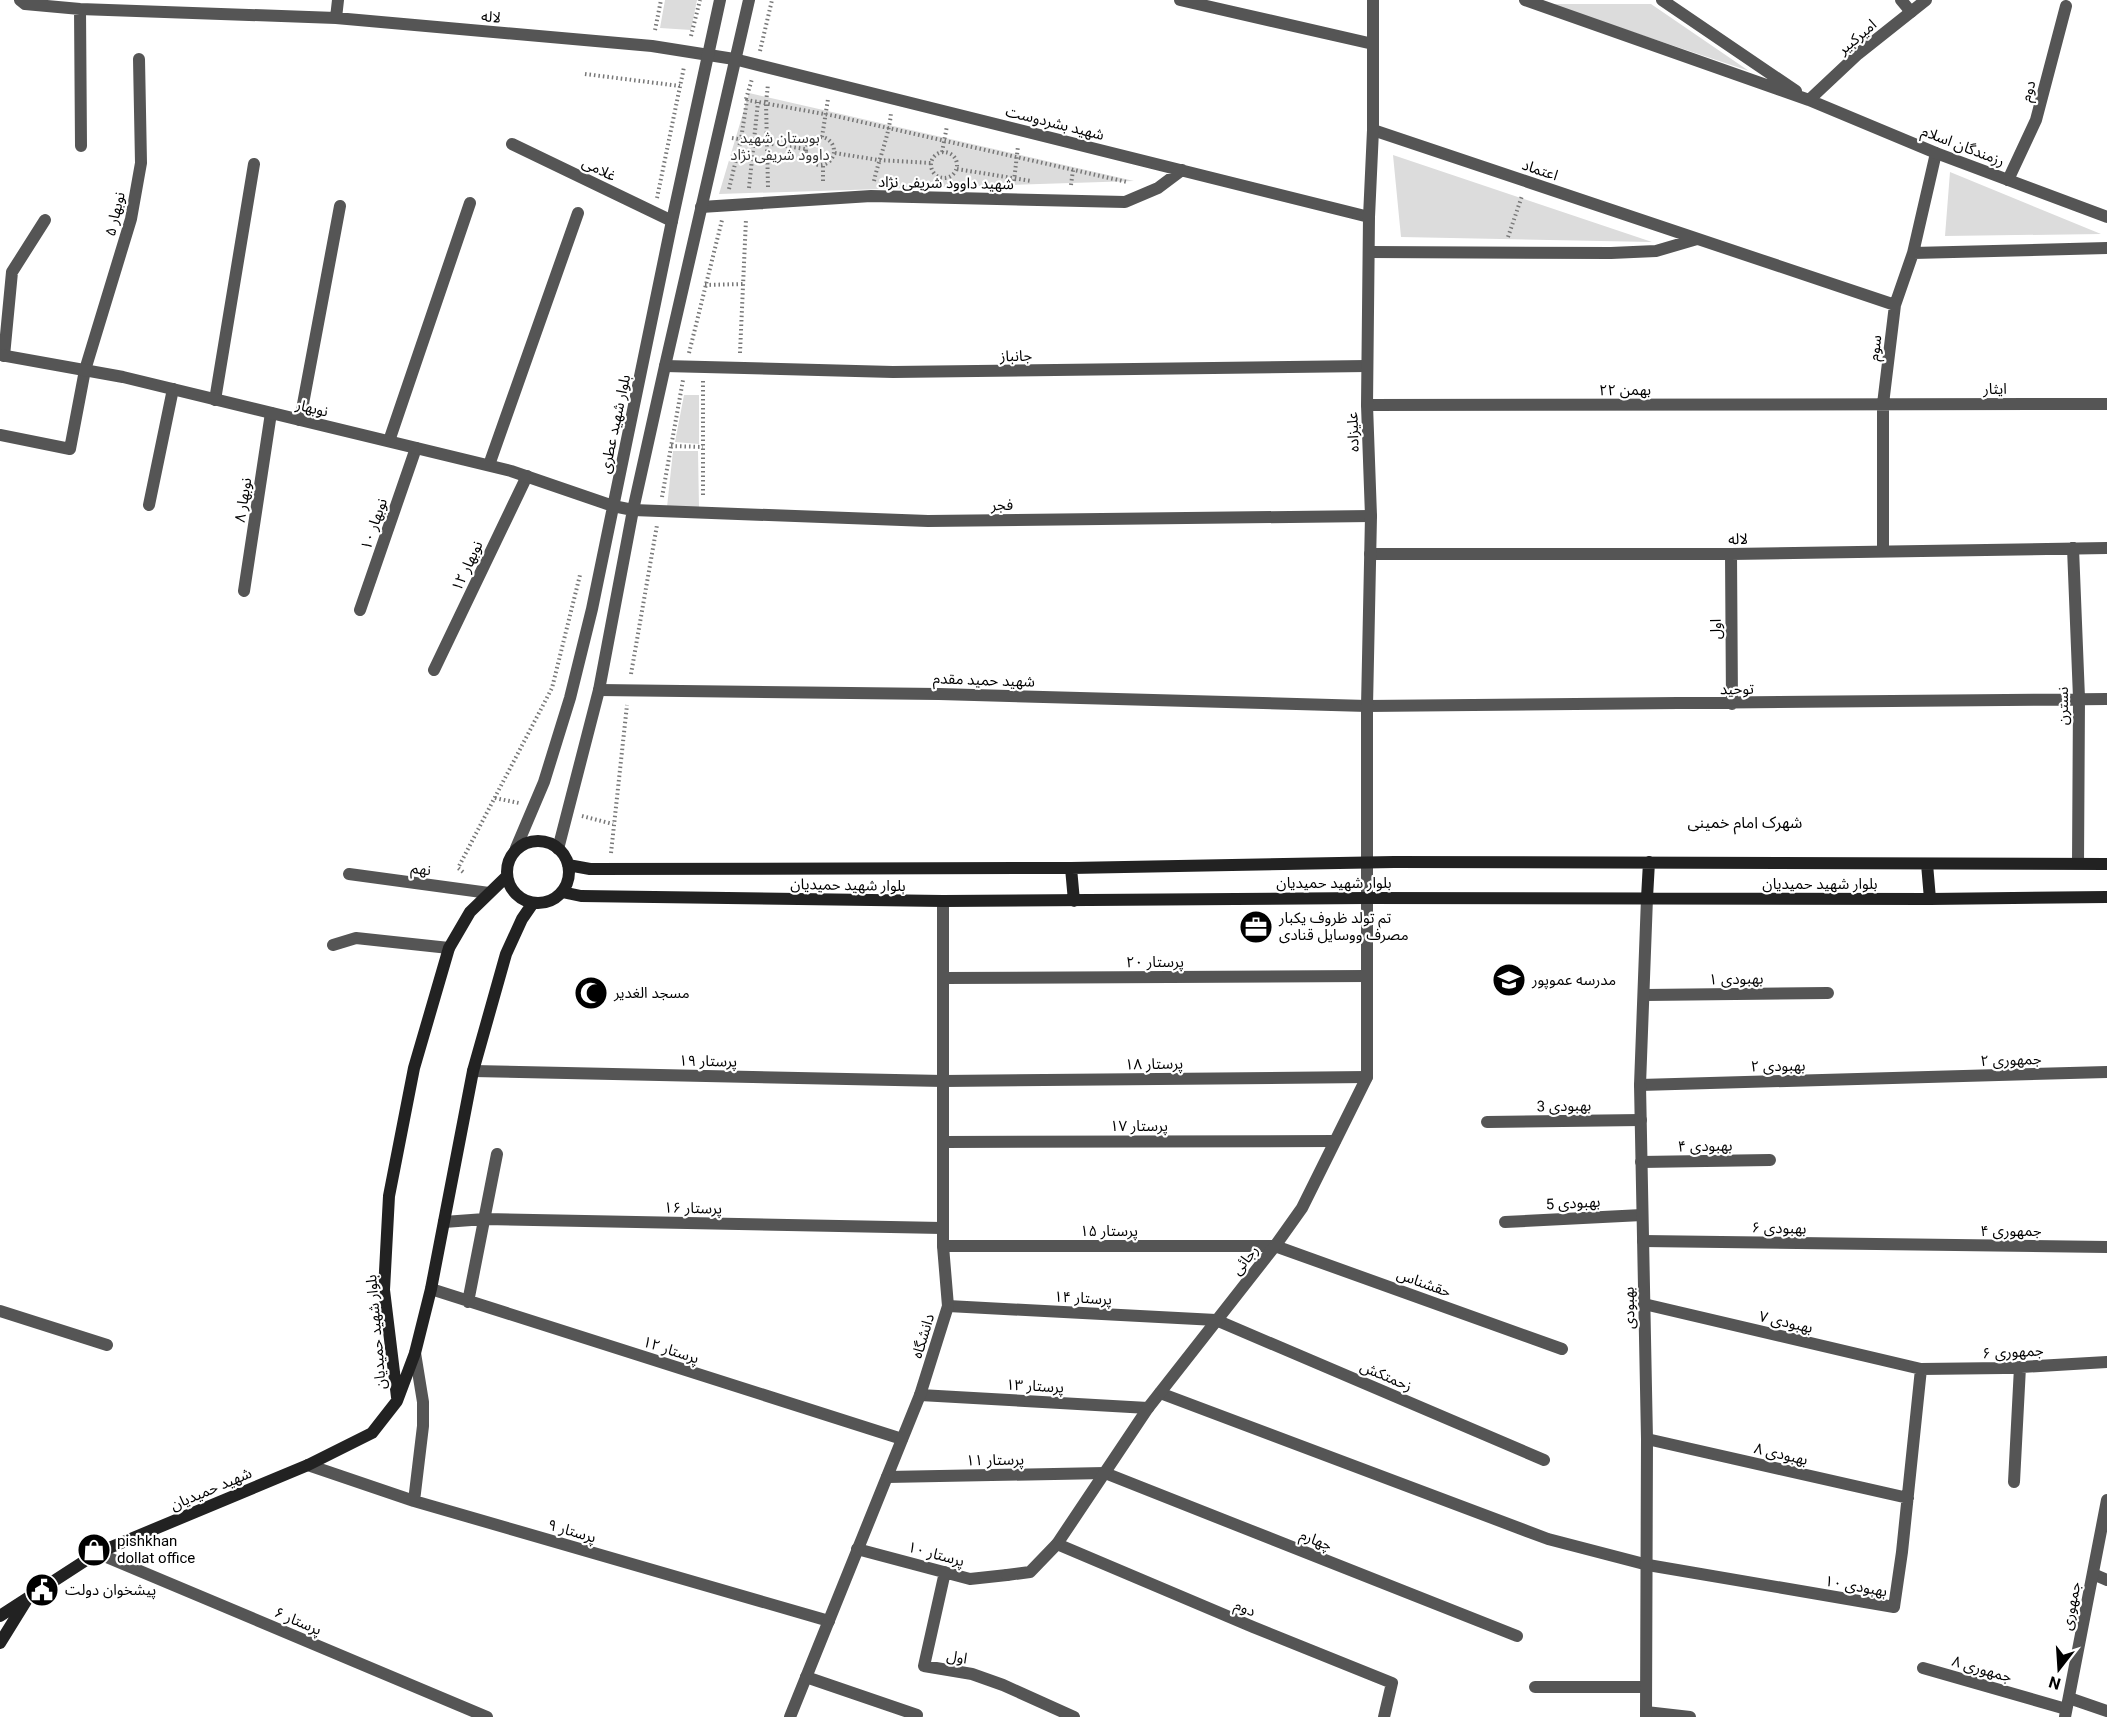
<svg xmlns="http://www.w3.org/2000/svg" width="2107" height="1717" viewBox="0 0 2107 1717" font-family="Roboto,'Noto Sans Arabic',sans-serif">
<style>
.green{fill:#dcdcdc}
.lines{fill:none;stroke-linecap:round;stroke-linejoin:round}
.path{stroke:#777;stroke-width:4;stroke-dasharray:1.5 3;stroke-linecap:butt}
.service{stroke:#555;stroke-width:12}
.minor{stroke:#555;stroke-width:12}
.tertiary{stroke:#555;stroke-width:12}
.secondary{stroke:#222;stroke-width:12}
.labels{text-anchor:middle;stroke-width:4.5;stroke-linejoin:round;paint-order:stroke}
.street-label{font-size:15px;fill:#000;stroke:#fff}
.park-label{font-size:15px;fill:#333;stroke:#fff}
.poi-label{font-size:15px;fill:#000;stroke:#fff;text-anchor:start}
.neighbourhood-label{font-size:16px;fill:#000;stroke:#fff}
</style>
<rect width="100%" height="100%" fill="#fff"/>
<!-- green -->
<path class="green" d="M665,0H697L691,30L660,28Z
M1549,4H1651L1749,71Z
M749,93L1134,181L719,194Z
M1393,155L1652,242L1401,237Z
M1950,172L2101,234L1945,236Z
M684,395H699V444L675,442Z
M673,451H698L699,508L667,507Z"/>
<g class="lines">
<!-- path -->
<path class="path" d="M655,30L661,0
M691,36L700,0
M760,51L772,0
M585,74L680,86
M746,99L752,79
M806 151a14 14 0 1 1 28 0a14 14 0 1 1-28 0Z
M822,137L828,99
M732,138L805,149
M942,152L947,126
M931 165a13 13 0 1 1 26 0a13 13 0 1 1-26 0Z
M835,153L878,160L931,163
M823,166V183
M957,169L1031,181
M874,181C879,158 889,136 891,113
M1014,181L1018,146
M1071,185L1073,170
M768,187L766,103L768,84
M749,188L758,102
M729,189L741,139L747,100L835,116L1127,182
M657,198L684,67
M1508,237L1522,196
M705,285L743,284
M689,353L722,220
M740,353L746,219
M703,381V497
M671,446L703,447
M662,497L683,380
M631,674L657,525
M495,798L519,803
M582,816L613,824
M611,853L627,705
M463,872L458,868L552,688L580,575"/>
<!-- service -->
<path class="service" d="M215,400L254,164
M300,420L340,206
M389,441L470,203
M489,465L578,213
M1160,1393L1548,1539L1648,1565"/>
<!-- minor -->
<path class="minor" d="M20,0L25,4L80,9L336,18L652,46L734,59L1369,217
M1180,0L1373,44
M1901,0L1911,12
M80,9L81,146
M336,18L338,0
M1373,130L1895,305
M512,144L672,221
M2008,180L2036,120L2066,6
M701,207L871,196L1125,202L1158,188L1182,170
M1369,252L1611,253L1656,251L1697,239
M1913,253L2107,248
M4,356L12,272L45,220
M665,366L893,372L1367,366
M1367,405L2107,404
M0,435L70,449L85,370L131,219L141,163L139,59
M149,505L173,389
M633,510L928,521L1371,516
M2073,548L2079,698L2078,863
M1883,552V404L1895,305L1913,253L1936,153
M1370,554H1731L2107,548
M1731,554L1732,704
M244,591L271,413
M360,610L416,448
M434,670L527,476
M599,690L939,694L1367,706L2107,699
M349,874L489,893
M333,945L356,938L449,948
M943,978L1367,976
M1645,995L1828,993
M473,1071L943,1081L1367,1077
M1640,1085L2107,1072
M1487,1122L1641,1120
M943,1142L1335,1141
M1641,1162L1770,1160
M444,1222L485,1219L942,1228
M1505,1222L1642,1215
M1643,1241L2107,1247
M943,1246H1275L1562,1349
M431,1289L902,1439
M468,1302L497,1154
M1644,1304L1921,1369L2004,1368L2107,1362
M948,1306L1216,1320L1544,1460
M0,1311L107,1345
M920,1395L1148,1408
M1647,1439L1908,1498
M308,1465L414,1501L829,1621
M887,1477L1105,1473L1517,1636
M2014,1482L2020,1367
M414,1501L423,1426V1402L415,1353
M1057,1544L1253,1627L1392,1683L1384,1717
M857,1549L970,1579L1007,1575
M97,1553L487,1717
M1648,1565L1894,1607L1902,1552L1921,1369
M945,1572L924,1666L972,1674L1003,1685L1074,1717
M2093,1574L2107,1580
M1923,1668L2066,1709
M806,1677L917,1715
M1535,1687H1646
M2069,1698L2107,1711
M1646,1712L1690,1717"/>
<!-- tertiary -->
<path class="tertiary" d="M1525,0L1809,100L1936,153L2107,217
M1662,0L1796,91
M1809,100L1858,54L1926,0
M0,355L123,377L511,471L613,506L633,510
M516,848L544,782L570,698L592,609L672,221L720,0
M558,849L599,690L633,510L665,366L749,0
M1007,1575L1030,1572L1057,1544L1148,1408L1275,1246L1302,1208L1367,1077V706L1371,516L1367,405L1369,217L1373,130V0
M790,1717L920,1395L948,1306L943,1246V901
M1646,1717L1647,1439L1640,1085L1647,898
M2065,1717L2107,1500"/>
<!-- secondary -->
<path class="secondary" d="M507 872a31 31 0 1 1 62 0a31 31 0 1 1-62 0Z
M1927,864L1930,899
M568,865L590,869L1071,868L1394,862L2107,864
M1071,868L1074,901
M562,892L581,896L943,901L1367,898L1930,899L2107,897
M1647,898L1649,862
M397,1397L384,1290L389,1196L414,1068L449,948L470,912L506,877
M0,1616L97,1553L308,1465L372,1433L397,1401L415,1353L431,1289L473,1071L506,954L522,919L533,903
M0,1643L26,1601"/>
</g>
<!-- icons -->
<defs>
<symbol id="office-disc" viewBox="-11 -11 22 22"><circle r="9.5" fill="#000" stroke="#fff"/><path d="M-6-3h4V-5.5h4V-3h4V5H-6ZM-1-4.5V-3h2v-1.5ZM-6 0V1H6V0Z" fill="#fff"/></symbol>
<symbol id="school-disc" viewBox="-11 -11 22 22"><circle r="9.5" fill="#000" stroke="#fff"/><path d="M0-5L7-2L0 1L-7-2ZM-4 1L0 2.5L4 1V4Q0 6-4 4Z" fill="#fff"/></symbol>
<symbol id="mosque-disc" viewBox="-11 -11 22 22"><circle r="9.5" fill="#000" stroke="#fff"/><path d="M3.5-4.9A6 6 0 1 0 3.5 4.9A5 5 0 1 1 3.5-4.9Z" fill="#fff"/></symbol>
<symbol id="shop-disc" viewBox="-11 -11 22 22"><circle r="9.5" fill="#000" stroke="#fff"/><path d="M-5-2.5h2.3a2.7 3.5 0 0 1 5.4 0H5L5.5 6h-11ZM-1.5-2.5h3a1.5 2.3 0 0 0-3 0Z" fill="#fff"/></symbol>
<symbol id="civic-disc" viewBox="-11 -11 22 22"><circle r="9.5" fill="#000" stroke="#fff"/><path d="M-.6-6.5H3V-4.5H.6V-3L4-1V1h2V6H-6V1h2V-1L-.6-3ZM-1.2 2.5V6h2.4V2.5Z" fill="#fff"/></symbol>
</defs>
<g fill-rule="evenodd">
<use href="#office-disc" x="1237" y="908" width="38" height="38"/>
<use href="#school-disc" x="1490" y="961" width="38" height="38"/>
<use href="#mosque-disc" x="572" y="974" width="38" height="38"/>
<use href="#shop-disc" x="75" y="1531" width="38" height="38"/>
<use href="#civic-disc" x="23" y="1571" width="38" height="38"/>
</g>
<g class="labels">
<!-- street labels -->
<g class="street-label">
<text transform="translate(491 17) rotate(5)" y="5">لاله</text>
<text transform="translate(1857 37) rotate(-40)" y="5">امیرکبیر</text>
<text transform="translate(2028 91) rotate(-75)" y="5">دوم</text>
<text transform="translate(1055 123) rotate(14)" y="5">شهید بشردوست</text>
<text transform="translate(1963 146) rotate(21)" y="5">رزمندگان اسلام</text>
<text transform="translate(599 169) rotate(26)" y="5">غلامی</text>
<text transform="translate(1540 170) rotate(19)" y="5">اعتماد</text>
<text transform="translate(946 183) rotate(1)" y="5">شهید داوود شریفی نژاد</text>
<text transform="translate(115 214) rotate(-77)" y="5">نوبهار ۵</text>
<text transform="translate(1875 348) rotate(-83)" y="5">سوم</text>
<text transform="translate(1016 356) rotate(-1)" y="5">جانباز</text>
<text x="1995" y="394">ایثار</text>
<text x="1625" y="395">۲۲ بهمن</text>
<text transform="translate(312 408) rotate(14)" y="5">نوبهار</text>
<text transform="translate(615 424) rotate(-78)" y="5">بلوار شهید عطری</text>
<text transform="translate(1353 432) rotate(-92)" y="5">علیزاده</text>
<text transform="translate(243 500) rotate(-81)" y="5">نوبهار ۸</text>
<text transform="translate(1002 505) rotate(-1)" y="5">فجر</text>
<text transform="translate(374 524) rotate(-71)" y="5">نوبهار ۱۰</text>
<text transform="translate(1738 539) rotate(-1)" y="5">لاله</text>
<text transform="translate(467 566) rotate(-65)" y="5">نوبهار ۱۲</text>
<text transform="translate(1716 629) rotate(-90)" y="5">اول</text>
<text transform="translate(984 680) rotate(2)" y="5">شهید حمید مقدم</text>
<text transform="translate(1737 689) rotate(-1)" y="5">توحید</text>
<text transform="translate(2063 706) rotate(-90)" y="5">نسترن</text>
<text transform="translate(421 869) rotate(8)" y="5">نهم</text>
<text x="1334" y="888">بلوار شهید حمیدیان</text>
<text x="1820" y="889">بلوار شهید حمیدیان</text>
<text transform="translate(848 885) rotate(1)" y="5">بلوار شهید حمیدیان</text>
<text x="1155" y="967">پرستار ۲۰</text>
<text transform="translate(1736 979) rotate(-1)" y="5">بهبودی ۱</text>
<text transform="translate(2011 1060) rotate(-2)" y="5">جمهوری ۲</text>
<text transform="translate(708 1061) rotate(1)" y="5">پرستار ۱۹</text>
<text transform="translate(1154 1064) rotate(-1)" y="5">پرستار ۱۸</text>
<text transform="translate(1778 1066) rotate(-1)" y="5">بهبودی ۲</text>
<text transform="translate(1564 1106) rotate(-1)" y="5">بهبودی 3</text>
<text x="1139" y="1131">پرستار ۱۷</text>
<text transform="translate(1705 1146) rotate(-1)" y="5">بهبودی ۴</text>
<text transform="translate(1573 1203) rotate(-3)" y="5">بهبودی 5</text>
<text transform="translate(693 1208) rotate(1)" y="5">پرستار ۱۶</text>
<text transform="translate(1779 1228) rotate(1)" y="5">بهبودی ۶</text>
<text x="1109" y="1236">پرستار ۱۵</text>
<text x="2011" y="1236">جمهوری ۴</text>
<text transform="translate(1245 1260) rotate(-51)" y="5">رجائی</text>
<text transform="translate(1424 1283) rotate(20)" y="5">حقشناس</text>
<text transform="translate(1083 1298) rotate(3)" y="5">پرستار ۱۴</text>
<text transform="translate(1629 1308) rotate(-91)" y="5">بهبودی</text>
<text transform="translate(1786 1322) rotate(13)" y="5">بهبودی ۷</text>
<text transform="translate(376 1332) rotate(-95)" y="5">بلوار شهید حمیدیان</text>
<text transform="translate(923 1336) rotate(-73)" y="5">دانشگاه</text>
<text transform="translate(671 1350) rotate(18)" y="5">پرستار ۱۲</text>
<text transform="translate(2013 1352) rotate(-3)" y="5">جمهوری ۶</text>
<text transform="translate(1386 1376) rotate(23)" y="5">زحمتکش</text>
<text transform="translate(1035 1386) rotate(3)" y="5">پرستار ۱۳</text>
<text transform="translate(1781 1454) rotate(13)" y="5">بهبودی ۸</text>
<text transform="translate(995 1460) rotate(-1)" y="5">پرستار ۱۱</text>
<text transform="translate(211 1489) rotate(-23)" y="5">شهید حمیدیان</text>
<text transform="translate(572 1531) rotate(16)" y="5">پرستار ۹</text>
<text transform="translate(1316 1540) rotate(22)" y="5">چهارم</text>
<text transform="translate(936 1554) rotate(15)" y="5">پرستار ۱۰</text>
<text transform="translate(1856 1586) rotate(10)" y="5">بهبودی ۱۰</text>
<text transform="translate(2071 1606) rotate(-79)" y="5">جمهوری</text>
<text transform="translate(1245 1608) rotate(23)" y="5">دوم</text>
<text transform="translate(298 1621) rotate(23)" y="5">پرستار ۶</text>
<text transform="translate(957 1657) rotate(10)" y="5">اول</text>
<text transform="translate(1982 1669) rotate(16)" y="5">جمهوری ۸</text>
</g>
<!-- park labels -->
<g class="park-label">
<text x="780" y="143">بوستان شهید<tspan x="780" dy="17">داوود شریفی نژاد</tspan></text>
</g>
<!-- poi labels -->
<g class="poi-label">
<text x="1279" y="923">تم تولد ظروف یکبار<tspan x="1279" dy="17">مصرف ووسایل قنادی</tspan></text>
<text x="1532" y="985">مدرسه عموپور</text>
<text x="614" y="998">مسجد الغدیر</text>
<text x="117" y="1546">pishkhan<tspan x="117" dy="17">dollat office</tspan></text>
<text x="65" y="1595">پیشخوان دولت</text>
</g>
<!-- neighbourhood labels -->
<g class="neighbourhood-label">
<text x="1745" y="828">شهرک امام خمینی</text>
</g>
</g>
<!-- north arrow -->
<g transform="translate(2059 1669) rotate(197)" stroke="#ffffff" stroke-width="4.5" paint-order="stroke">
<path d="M0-4.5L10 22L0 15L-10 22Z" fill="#000000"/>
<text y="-9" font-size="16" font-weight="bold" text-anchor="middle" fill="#000000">N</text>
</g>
</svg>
